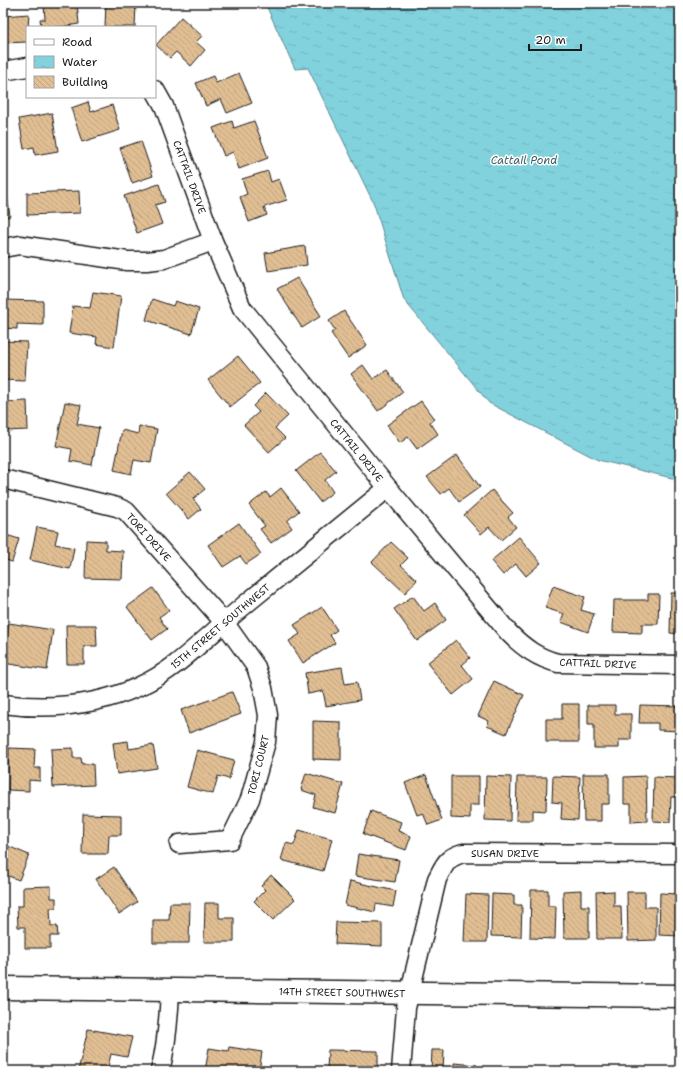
<svg xmlns="http://www.w3.org/2000/svg" width="683" height="1074" viewBox="0 0 683 1074" font-family="'Shantell Sans',sans-serif">
<style>
.water{fill:url(#water-ripples);stroke:#598990}
.building{fill:url(#building-back-hatch);stroke:#1c1c1c}
.lines{fill:none;stroke-linecap:round;stroke-linejoin:round}
.minor-casing{stroke:#1c1c1c;stroke-width:21}
.major-casing{stroke:#1c1c1c;stroke-width:25}
.minor{stroke:#fff;stroke-width:18}
.major{stroke:#fff;stroke-width:22}
.labels{text-anchor:middle;stroke-width:3;stroke-linejoin:round;paint-order:stroke}
.street-label{font-size:10px;fill:#1c1c1c;stroke:#fff}
.water-label{font-size:11px;font-style:italic;fill:#405c60;stroke:#fff}
</style>
<defs>
<pattern id="water-ripples" width="26" height="14" patternUnits="userSpaceOnUse"><rect width="26" height="14" fill="#82d2de"/><path d="M2 4q2-2 4 0t4 0M15 11q2-2 4 0t4 0" fill="none" stroke="#70b4be"/></pattern>
<pattern id="building-back-hatch" width="6" height="6" patternUnits="userSpaceOnUse"><rect width="6" height="6" fill="#e1be93"/><path d="M-1 5l2 2M0 0l6 6M5-1l2 2" fill="none" stroke="#c0a37e"/></pattern>
</defs>
<rect width="100%" height="100%" fill="#fff"/>
<filter id="ink" filterUnits="userSpaceOnUse"><feTurbulence type="fractalNoise" baseFrequency=".025" numOctaves="2"/><feDisplacementMap in="SourceGraphic" scale="8" xChannelSelector="R" yChannelSelector="G"/><feConvolveMatrix kernelMatrix="1 2 1 2 8 2 1 2 1" color-interpolation-filters="sRGB"/></filter>
<g filter="url(#ink)">
<!-- water -->
<path class="water" d="M265,3H680V480L598,460L489,403L404,300L374,204L308,68L295,69Z"/>
<!-- building -->
<path class="building" d="M77,3L79,24L60,27H41L40,19H45L44,5Z
M106,3H136L135,27H105Z
M29,14L27,42L3,43V16Z
M181,17L202,36L196,42L205,50L191,66L176,52L170,58L156,45Z
M239,73L252,103L227,113L221,99L206,106L196,83L213,76L216,83Z
M88,102L91,112L112,105L120,130L82,142L71,108Z
M52,113L58,151L35,155L34,147L24,149L19,119Z
M232,121L234,128L254,121L268,158L239,169L233,152L224,156L213,128Z
M141,141L153,176L132,183L120,148Z
M268,171L271,182L279,179L287,200L264,207L267,215L249,222L240,197L247,194L242,179Z
M159,184L165,202L155,205L162,224L137,233L124,196Z
M79,191L80,213L27,215V193Z
M7,195L10,216L3,218V196Z
M305,246L307,265L268,271L265,253Z
M297,278L321,316L302,328L277,289Z
M93,292L121,296L114,347L96,344L97,337L69,333L73,306L90,308Z
M152,299L173,306L175,301L199,309L191,334L146,320Z
M3,300L43,301V325L17,324V329L3,328Z
M344,311L367,345L348,358L331,333L335,330L329,321Z
M3,341L27,342L25,381L3,380Z
M238,356L260,383L230,407L208,380Z
M363,365L373,379L387,370L403,392L378,411L351,374Z
M266,393L288,416L275,428L285,438L269,452L244,425L259,412L253,406Z
M27,401L28,430L5,431V424H3V402Z
M421,401L434,419L430,422L438,434L417,449L408,437L400,443L387,425Z
M65,402L81,405L77,424L99,428L92,465L70,461L72,449L56,446Z
M139,426L157,429L151,463L134,460L131,474L114,470L122,430L138,434Z
M320,452L336,471L325,480L333,492L320,502L296,471Z
M457,455L480,487L459,502L449,488L441,494L427,477Z
M190,472L205,489L193,499L201,509L189,519L166,493Z
M281,488L299,511L287,521L292,528L271,543L260,529L265,526L249,505L266,492L270,497Z
M492,490L513,513L508,517L516,527L501,540L489,527L481,534L464,515Z
M239,523L261,554L246,564L240,556L223,567L208,545Z
M37,527L58,531L55,544L74,548L70,569L30,560Z
M3,534L19,539L12,562L3,559Z
M519,537L541,563L526,576L516,564L503,575L491,561Z
M86,540L106,541V550L123,551L122,579L85,578Z
M391,542L408,558L401,565L417,580L405,593L372,562Z
M553,586L585,597L581,610L594,614L588,632L561,622L564,614L545,608Z
M153,588L169,610L159,617L167,629L152,640L127,607Z
M671,593H680V634L670,633Z
M648,594H659L658,624H642V633L613,632L614,600H648Z
M413,596L424,611L435,603L446,620L417,641L394,609Z
M322,607L337,630L330,635L335,643L303,663L289,641L300,634L294,625Z
M9,623L53,630L47,670L3,663Z
M66,625H96L97,646H84V664H67Z
M456,640L470,658L462,665L473,679L453,695L427,663Z
M342,667L345,684L357,682L360,700L326,706L323,691L308,694L305,673Z
M494,681L524,695L506,734L487,726L489,721L478,716Z
M232,692L241,714L189,733L181,710Z
M562,704H579V742H546V719H562Z
M588,705H615V714H631V740H619V748H594V724H588Z
M640,705L680,706V731L658,730V723H639Z
M313,721L341,722V760L313,759Z
M128,741L129,749L153,745L157,768L117,774L113,743Z
M9,748L35,749L34,768H40V781L29,780V791L8,790Z
M73,748V758H81L82,764H93L94,785L53,787L51,749Z
M197,750L234,760L229,779L218,776L213,794L187,787Z
M306,773L343,784L335,813L313,807L316,795L301,790Z
M583,774H609V804H601V821H584Z
M426,775L442,820L428,825L423,813L417,815L405,783Z
M451,776H479V805H470V819L451,818Z
M486,776L511,777L510,821L485,820Z
M553,776L580,777L578,820L561,819L562,803L552,802Z
M646,776L647,821L631,822V804H624V777Z
M517,777H547L546,811L533,810V820H516Z
M654,777L678,778V797H671L670,822L653,821Z
M371,811L401,822L398,831L411,836L406,850L363,834Z
M83,814L121,815V835H109L108,854H82Z
M299,830L332,839L323,871L281,860L286,843L294,845Z
M3,844L29,855L19,880L3,874Z
M358,854L399,860L395,882L355,876Z
M114,867L137,902L119,914L96,879Z
M271,875L295,899L273,920L254,901L265,890L261,886Z
M350,881L396,891L393,907L376,904L375,912L345,905Z
M51,886V898H56V908H50L51,926H57L58,936H50V948H25V927H18L17,906H23V887Z
M531,890H548V906H556L555,939L530,938Z
M581,890V906H589V938H564L563,891Z
M614,891V906H621L622,939H597L596,892Z
M627,892H645V907H656V940L628,941Z
M660,893L678,894V902H680V936L659,935Z
M466,894L488,895L487,942H464Z
M492,894L514,895V905H522L521,937L491,936Z
M170,903H190L189,943H153V920H169Z
M205,903H219V918H234V942H204Z
M336,922L382,923V946L335,944Z
M88,1029L132,1037L127,1057L111,1054L107,1071H78Z
M229,1047L262,1052L259,1071H205L209,1048L228,1051Z
M328,1050L378,1051V1069H362V1071L327,1070Z
M432,1050H444L443,1071H431Z
M454,1063L477,1065V1071H454Z"/>
<g class="lines">
<defs>
<path id="minor" d="M3,71L27,67
M155,90L164,106L213,241L242,308L388,488L509,633C524,648 538,658 558,663L680,665
M3,248L20,245L127,261H147L164,259L213,241
M3,479L117,507L126,511L224,622L256,667L263,688L268,715L266,742L250,799L230,840L179,844
M3,704C63,712 127,702 176,664C200,645 223,623 247,603C294,565 341,526 388,488
M160,1071C167,1044 169,1017 170,989
M401,1071L406,1008L437,879C445,864 446,858 463,853L680,854"/>
<path id="major" d="M3,988L680,996"/>
</defs>
<!-- minor casing -->
<use href="#minor" class="minor-casing"/>
<!-- major casing -->
<use href="#major" class="major-casing"/>
<!-- minor -->
<use href="#minor" class="minor"/>
<!-- major -->
<use href="#major" class="major"/>
</g>
</g>
<g class="labels">
<!-- street labels -->
<g class="street-label">
<text transform="translate(190 177) rotate(70)" y="4">CATTAIL DRIVE</text>
<text transform="translate(357 450) rotate(51)" y="4">CATTAIL DRIVE</text>
<text transform="translate(149 537) rotate(48)" y="4">TORI DRIVE</text>
<text transform="translate(220 626) rotate(-40)" y="4">15TH STREET SOUTHWEST</text>
<text transform="translate(598 663) rotate(2)" y="4">CATTAIL DRIVE</text>
<text transform="translate(258 765) rotate(-76)" y="4">TORI COURT</text>
<text x="505" y="857">SUSAN DRIVE</text>
<text transform="translate(342 992) rotate(1)" y="4">14TH STREET SOUTHWEST</text>
</g>
<!-- water labels -->
<g class="water-label">
<text x="524" y="164">Cattail Pond</text>
</g>
</g>
<!-- margin -->
<rect width="683" height="1074" fill="none" stroke="#fff" stroke-width="16"/>
<rect x="8" y="8" width="667" height="1058" fill="none" stroke="#1c1c1c" stroke-width="1.5" filter="url(#ink)"/>
<!-- legend -->
<rect x="26" y="26" width="130" height="72" fill="#ffffff" stroke="#a4a4a4"/>
<rect x="34" y="39" width="20" height="6" fill="#ffffff" stroke="#a4a4a4"/>
<text x="62" y="46" font-size="12" fill="#1c1c1c">Road</text>
<rect x="34" y="56" width="20" height="12" fill="url(#water-ripples)" stroke="#a4a4a4"/>
<text x="62" y="66" font-size="12" fill="#1c1c1c">Water</text>
<rect x="34" y="76" width="20" height="12" fill="url(#building-back-hatch)" stroke="#a4a4a4"/>
<text x="62" y="86" font-size="12" fill="#1c1c1c">Building</text>
<!-- scale -->
<path d="M529 44v6h52v-6" fill="none" stroke="#1c1c1c" stroke-width="2"/>
<text x="535" y="44" font-size="12" fill="#1c1c1c" stroke="#ffffff" stroke-width="3" paint-order="stroke">20 m</text>
</svg>
